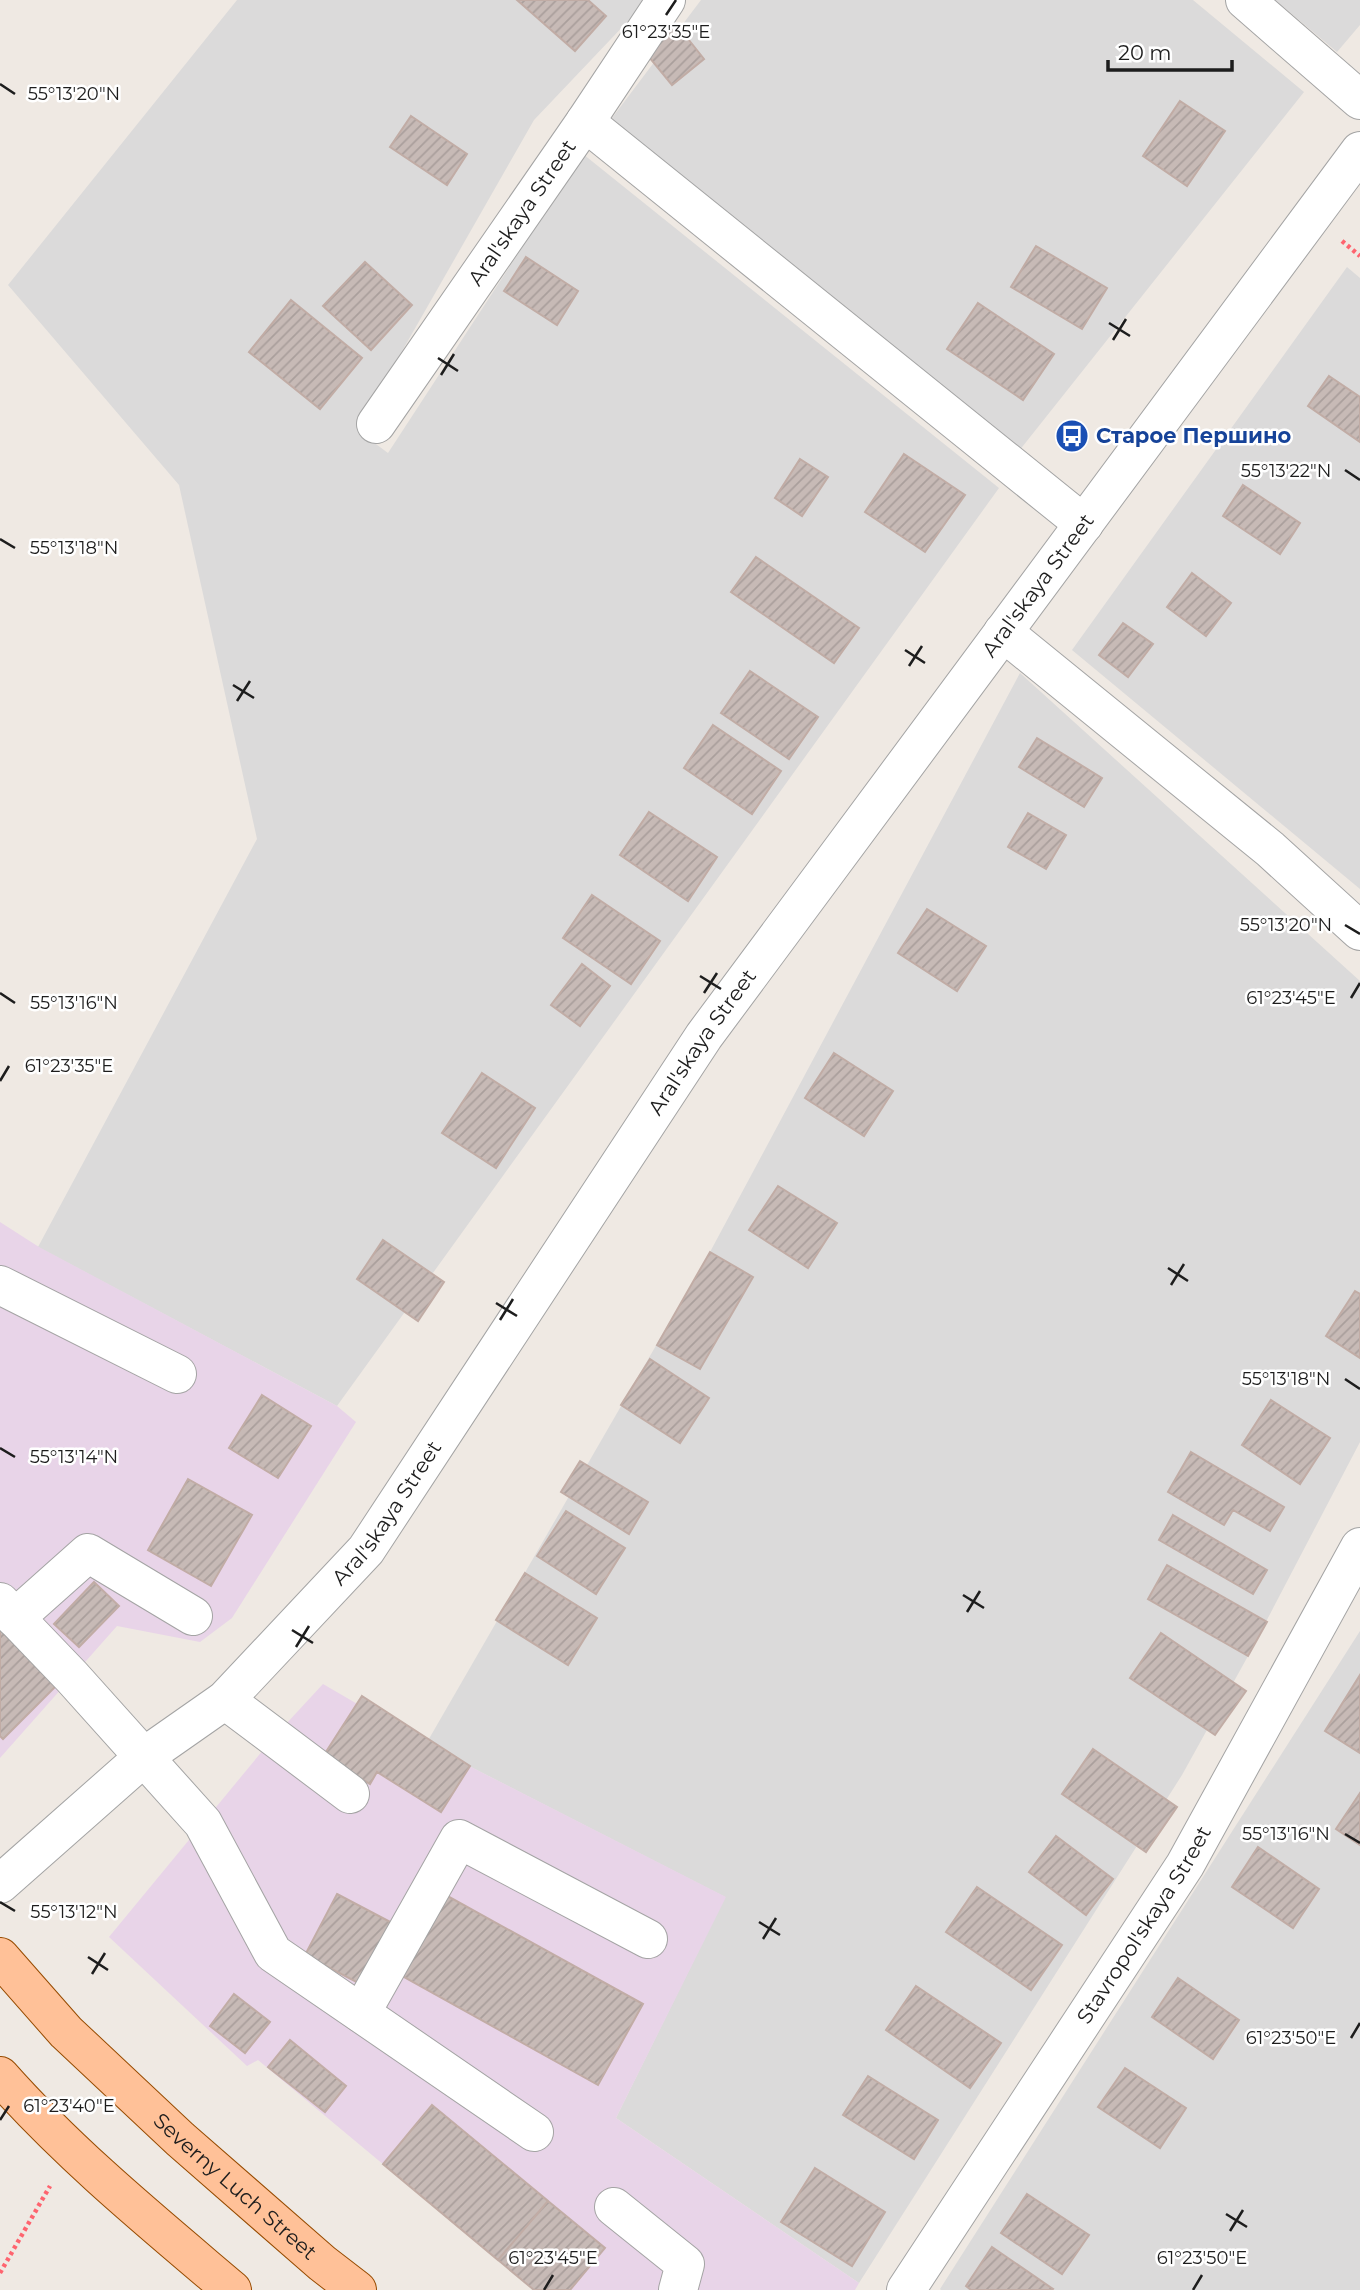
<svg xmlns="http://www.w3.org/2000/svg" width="1360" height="2290" viewBox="0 0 1360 2290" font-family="Montserrat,sans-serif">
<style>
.residential{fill:#dbdada}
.industrial{fill:#e8d4e8}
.building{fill:url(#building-hatch);stroke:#c1aca5;stroke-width:2}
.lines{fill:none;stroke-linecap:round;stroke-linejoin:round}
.minor-casing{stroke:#a4a4a4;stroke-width:40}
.major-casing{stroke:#974b00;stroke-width:40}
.path{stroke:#fe646f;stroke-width:4.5;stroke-dasharray:3.5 3.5;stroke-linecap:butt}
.minor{stroke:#fff;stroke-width:38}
.major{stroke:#ffc198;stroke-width:38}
.ticks{fill:none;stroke:#1d1d1d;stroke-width:2.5}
.labels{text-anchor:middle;stroke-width:5;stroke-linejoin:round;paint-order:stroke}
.street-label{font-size:21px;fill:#1d1d1d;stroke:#fff}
.transit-label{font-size:21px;font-weight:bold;fill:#164399;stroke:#fff;text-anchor:start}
.ticks-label{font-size:18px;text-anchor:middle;fill:#1d1d1d;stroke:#fff;stroke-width:5;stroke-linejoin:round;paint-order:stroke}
</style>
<defs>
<pattern id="building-hatch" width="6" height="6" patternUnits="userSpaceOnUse" patternTransform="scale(1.75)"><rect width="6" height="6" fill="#c7bab6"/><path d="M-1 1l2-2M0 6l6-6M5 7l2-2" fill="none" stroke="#aa9f9c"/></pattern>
</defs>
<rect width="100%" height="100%" fill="#efe9e3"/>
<!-- residential -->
<path class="residential" d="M237,0H648L534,120L357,430L388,453L583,154L999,488L337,1406L38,1247L257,839L179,485L8,285Z
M701,0H1193L1304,92L1015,456L609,122Z
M1275,0H1360V25L1337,52Z
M1347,267L1360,278V889L1072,650Z
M1020,673L1360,981V1442L1248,1656L1182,1775L859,2283L616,2118L725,1897L426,1744L710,1252Z
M1360,1631V2290H941L940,2289Z"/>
<!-- industrial -->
<path class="industrial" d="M0,1222L39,1247L337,1406L356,1422L232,1618L200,1642L117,1626L0,1758Z
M323,1684L426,1744L726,1897L616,2118L859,2283L855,2290H534L258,2060L247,2066L109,1937L273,1738Z"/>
<!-- building -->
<path class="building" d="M517,0H588L606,16L575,51Z
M677,25L704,59L672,85L644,51Z
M1180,101L1225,131L1187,186L1143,156Z
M411,116L467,154L447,185L390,147Z
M1036,246L1107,288L1082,329L1011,287Z
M526,257L578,291L557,325L504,291Z
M365,262L412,305L371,350L323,306Z
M291,300L362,358L320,409L249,352Z
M978,303L1054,354L1023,400L947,349Z
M1329,376L1360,397V442L1308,406Z
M904,454L965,495L925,552L865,512Z
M800,459L828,477L802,516L775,498Z
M1243,485L1300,523L1280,554L1223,516Z
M756,557L859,628L834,663L731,592Z
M1192,573L1231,603L1206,636L1167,607Z
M1123,623L1153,644L1128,677L1099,655Z
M750,671L818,717L789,759L721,713Z
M713,725L781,771L752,814L684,768Z
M1037,738L1102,778L1084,807L1019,767Z
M649,812L717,857L688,901L620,855Z
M1028,813L1066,835L1046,869L1008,847Z
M592,895L660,941L631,984L563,938Z
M927,909L986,946L957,991L898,953Z
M582,964L610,986L580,1026L551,1005Z
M834,1053L893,1091L864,1136L805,1098Z
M482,1073L535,1108L496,1168L442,1133Z
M778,1186L837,1223L808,1268L749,1230Z
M383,1240L444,1282L418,1321L357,1279Z
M710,1252L753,1277L700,1369L657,1345Z
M1355,1291L1360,1294V1358L1326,1336Z
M650,1359L709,1398L680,1443L621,1405Z
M262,1395L311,1426L278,1478L229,1448Z
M1271,1400L1330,1438L1300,1484L1242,1445Z
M1191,1452L1284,1507L1270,1531L1233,1510L1224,1525L1168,1492Z
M580,1461L648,1502L629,1534L561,1492Z
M188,1479L252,1515L211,1586L148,1550Z
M566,1511L625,1548L596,1594L537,1556Z
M1173,1515L1267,1570L1253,1594L1159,1540Z
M1167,1565L1267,1622L1248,1656L1148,1599Z
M525,1573L597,1618L568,1665L496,1620Z
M94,1582L119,1606L79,1647L54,1624Z
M0,1629L56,1686L3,1739L0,1736Z
M1161,1633L1246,1691L1215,1735L1130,1678Z
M1360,1675V1753L1325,1731Z
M362,1696L470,1766L441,1812L377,1772L370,1784L324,1755Z
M1093,1749L1177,1807L1146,1852L1062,1794Z
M1360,1793V1845L1336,1829Z
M1056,1836L1113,1879L1086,1915L1029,1872Z
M1258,1847L1319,1889L1293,1928L1232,1887Z
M977,1887L1062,1945L1031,1990L946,1932Z
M442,1893L643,2004L598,2085L397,1973Z
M337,1894L396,1925L364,1986L305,1955Z
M1178,1978L1239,2020L1213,2059L1152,2017Z
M916,1986L1001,2043L970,2088L886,2030Z
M234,1994L270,2022L245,2053L210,2026Z
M290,2040L346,2086L325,2112L268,2067Z
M1125,2068L1186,2108L1160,2148L1098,2107Z
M868,2076L938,2120L914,2159L843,2115Z
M432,2105L548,2201L498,2260L383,2164Z
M815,2168L885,2212L852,2266L781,2222Z
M1027,2194L1089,2235L1062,2274L1001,2233Z
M548,2201L605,2248L570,2290H534L498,2260Z
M992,2247L1053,2289L1052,2290H971L966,2286Z"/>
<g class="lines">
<defs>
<g id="minor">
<path d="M1245,0L1360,100"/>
<path d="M585,122L1084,524"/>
<path id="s1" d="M376,424L585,122L666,0"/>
<path d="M1003,632L1270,849L1360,931"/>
<path d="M0,1285L177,1374"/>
<path d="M0,1602L72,1677L203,1823L273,1953L534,2132"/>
<path d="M15,1618L88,1553L193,1616"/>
<path d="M225,1700L350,1794"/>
<path id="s2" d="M0,1884L145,1756L225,1700L366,1550L704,1036L1360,151"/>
<path d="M361,2013L459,1839L648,1939"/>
<path d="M614,2207L685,2264L678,2290"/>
<path id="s3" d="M906,2290L1185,1865L1360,1547"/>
</g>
<g id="major">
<path id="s4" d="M0,1957L66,2032L180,2139L322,2263L357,2290"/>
<path d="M0,2076C70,2155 152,2222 232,2290"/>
</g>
</defs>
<!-- minor casing -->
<use href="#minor" class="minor-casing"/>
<!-- major casing -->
<use href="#major" class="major-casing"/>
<!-- path -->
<path class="path" d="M1342,241L1360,256
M0,2273L50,2186"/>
<!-- minor -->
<use href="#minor" class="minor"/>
<!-- major -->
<use href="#major" class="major"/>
</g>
<!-- ticks -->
<path class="ticks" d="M666,15L676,0M0,84L15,94M1109,323L1130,336M1113,340L1126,319M438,358L458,371M441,375L454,354M1345,470L1360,480M0,539L15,548M905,650L925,663M909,666L922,646M233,685L254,698M237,701L250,681M1345,925L1360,934M700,976L721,989M0,993L15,1003M704,993L717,973M1351,998L1360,983M0,1081L9,1066M1168,1268L1188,1281M1171,1285L1184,1264M496,1303L517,1316M500,1320L513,1299M1345,1379L1360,1389M0,1448L15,1457M963,1595L984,1608M967,1612L980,1591M292,1630L313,1643M296,1647L309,1626M1345,1834L1360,1843M0,1902L15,1911M759,1922L780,1935M763,1939L776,1918M88,1957L108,1970M92,1974L105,1953M1351,2038L1360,2023M0,2120L9,2106M1226,2214L1247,2227M1230,2231L1243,2210M544,2290L553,2275M1193,2290L1202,2275"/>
<!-- icons -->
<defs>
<symbol id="bus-disc" viewBox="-11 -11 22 22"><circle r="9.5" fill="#1a4fb4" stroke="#fff"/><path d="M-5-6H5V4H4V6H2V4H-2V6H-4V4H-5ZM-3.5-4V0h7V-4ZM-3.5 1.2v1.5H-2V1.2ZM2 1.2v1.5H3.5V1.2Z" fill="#fff"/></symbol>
</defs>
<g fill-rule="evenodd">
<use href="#bus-disc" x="1053" y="417" width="38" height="38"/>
</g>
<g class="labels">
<!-- street labels -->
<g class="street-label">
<text dy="7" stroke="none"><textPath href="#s1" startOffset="257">Aral'skaya Street</textPath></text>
<text dy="7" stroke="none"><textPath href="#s2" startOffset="1673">Aral'skaya Street</textPath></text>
<text dy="7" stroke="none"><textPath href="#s2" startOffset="1106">Aral'skaya Street</textPath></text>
<text dy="7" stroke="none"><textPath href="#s2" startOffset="539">Aral'skaya Street</textPath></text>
<text dy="7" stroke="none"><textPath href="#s3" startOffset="436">Stavropol'skaya Street</textPath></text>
<text dy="7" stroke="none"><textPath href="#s4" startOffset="329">Severny Luch Street</textPath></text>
</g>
<!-- transit labels -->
<g class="transit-label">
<text x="1096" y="443">Старое Першино</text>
</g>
</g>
<g class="ticks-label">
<text x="666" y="38">61°23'35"E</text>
<text x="74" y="100">55°13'20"N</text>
<text x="1286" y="477">55°13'22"N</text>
<text x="74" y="554">55°13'18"N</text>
<text x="1286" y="931">55°13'20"N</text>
<text x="1291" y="1004">61°23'45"E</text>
<text x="74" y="1009">55°13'16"N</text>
<text x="69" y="1072">61°23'35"E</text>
<text x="1286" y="1385">55°13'18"N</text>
<text x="74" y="1463">55°13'14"N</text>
<text x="1286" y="1840">55°13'16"N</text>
<text x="74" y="1918">55°13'12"N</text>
<text x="1291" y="2044">61°23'50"E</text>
<text x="69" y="2112">61°23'40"E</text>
<text x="553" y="2264">61°23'45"E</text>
<text x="1202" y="2264">61°23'50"E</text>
</g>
<!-- scale -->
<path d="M1108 60v10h124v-10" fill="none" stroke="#1d1d1d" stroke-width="3.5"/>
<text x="1118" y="60" font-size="21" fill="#1d1d1d" stroke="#ffffff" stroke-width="5" paint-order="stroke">20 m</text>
</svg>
